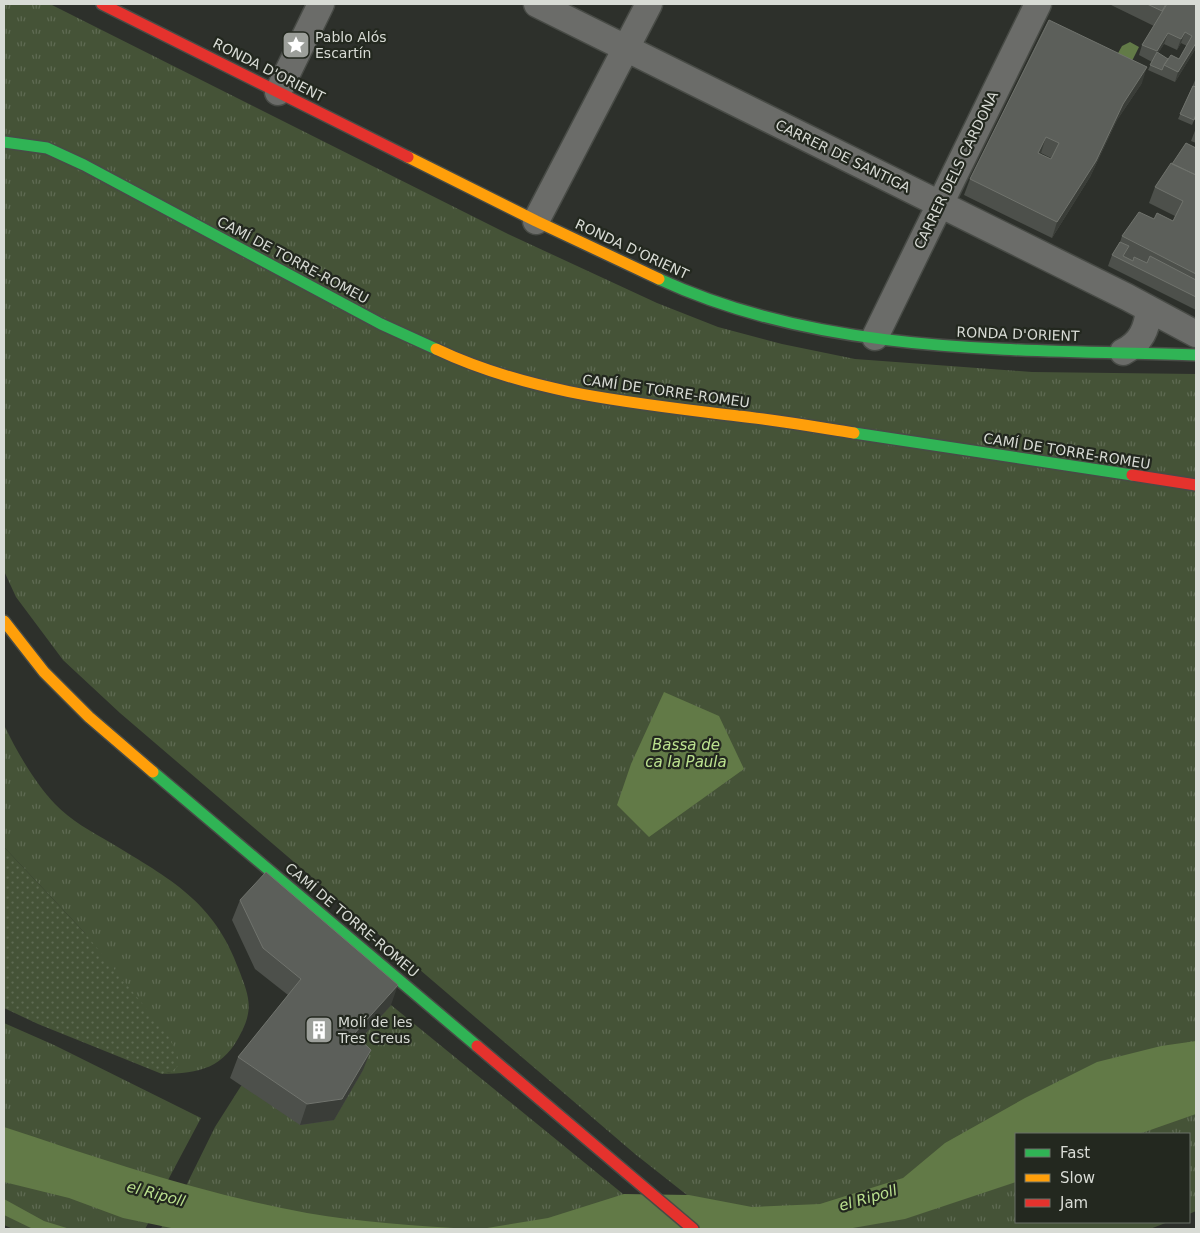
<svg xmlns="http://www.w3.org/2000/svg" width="1200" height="1233" viewBox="0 0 1200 1233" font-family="'DejaVu Sans',sans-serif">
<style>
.grass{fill:url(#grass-tufts)}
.garden{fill:url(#garden-dots)}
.water{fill:#627a47}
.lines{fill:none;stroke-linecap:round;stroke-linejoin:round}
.street-casing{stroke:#484b46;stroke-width:29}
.fast-casing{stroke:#484b46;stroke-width:14}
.slow-casing{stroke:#484b46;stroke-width:14}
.jam-casing{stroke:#484b46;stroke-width:14}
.street{stroke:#6b6c69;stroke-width:26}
.fast{stroke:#30b455;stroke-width:11}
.slow{stroke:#ff9f0a;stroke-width:11}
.jam{stroke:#e5322d;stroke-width:11}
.wall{fill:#4d504b;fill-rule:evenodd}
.shaded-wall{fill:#3a3d38}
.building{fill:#5c5f5a;stroke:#70736d;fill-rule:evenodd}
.labels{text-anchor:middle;stroke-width:4.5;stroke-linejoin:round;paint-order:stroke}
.poi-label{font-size:14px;fill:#d8dbd5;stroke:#23281f;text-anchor:start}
.street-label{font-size:14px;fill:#d8dbd5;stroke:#23281f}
.water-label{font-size:15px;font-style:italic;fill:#bbe18f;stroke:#23281f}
</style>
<defs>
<pattern id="grass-tufts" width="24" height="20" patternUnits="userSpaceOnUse" patternTransform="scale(1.25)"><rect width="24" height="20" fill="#455337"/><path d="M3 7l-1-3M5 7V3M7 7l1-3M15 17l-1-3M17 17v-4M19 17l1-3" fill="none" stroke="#5f6b53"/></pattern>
<pattern id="garden-dots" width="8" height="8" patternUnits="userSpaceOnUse" patternTransform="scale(1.25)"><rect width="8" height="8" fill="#455337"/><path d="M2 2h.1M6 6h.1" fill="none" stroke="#5f6b53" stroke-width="1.8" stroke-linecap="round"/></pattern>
</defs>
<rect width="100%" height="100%" fill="#2d302b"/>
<!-- grass -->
<path class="grass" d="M4,4H50L508,234L657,303L718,327L782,344L855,359L1032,372L1196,374V1211L1189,1214V1134H1016V1222H1168L1150,1229H730L635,1154L120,713L63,660L16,597L4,571Z
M4,725C17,752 35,783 55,804C70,820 92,832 111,843C170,879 214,901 239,970C248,994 254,1007 242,1031C224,1069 200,1073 162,1074L171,1072L84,932L4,847Z
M391,1005L666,1229H161L162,1226L150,1220L145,1229H13L4,1225V1023L54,1045L201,1118L168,1180L183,1192L215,1127L241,1086L346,1055Z"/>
<!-- garden -->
<path class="garden" d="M4,847L84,932L167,1034L178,1054V1066L171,1072L162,1074L38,1024L4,1008Z"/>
<!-- water -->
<path class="water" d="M1130,42L1139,47L1127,71L1112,64L1122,46Z
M664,692L719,716L744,769L649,837L617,805L631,764Z
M1196,1041V1114L1139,1134H1016V1182L905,1219L847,1229H481L548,1218L624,1194L689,1195L752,1207L820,1204L903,1178L945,1143L1025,1098L1097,1062L1161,1046Z
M4,1127C104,1160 203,1194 307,1213C361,1222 416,1226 470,1229H176L123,1218L69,1198L4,1182Z
M4,1199L44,1221L70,1229H33L4,1215Z"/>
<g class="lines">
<defs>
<path id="street" d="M537,4L1127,297L1196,334
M278,92L321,4
M536,221L649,4
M875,337L1038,4
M1123,352C1141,343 1147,329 1149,309"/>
<path id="fast" d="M4,142L47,148L84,165L381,324L436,349
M659,279C825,356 1017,349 1196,355
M854,433L1132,475
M153,772L477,1046"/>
<path id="slow" d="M408,157L536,221L659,279
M436,349C531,394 635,403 738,416C777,420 816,427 854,433
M4,621L44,672L89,717L153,772"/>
<path id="jam" d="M102,4L408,157
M1132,475L1196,485
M477,1046L693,1229"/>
</defs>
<!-- street casing -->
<use href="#street" class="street-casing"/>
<!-- fast casing -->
<use href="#fast" class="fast-casing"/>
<!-- slow casing -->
<use href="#slow" class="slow-casing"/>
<!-- jam casing -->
<use href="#jam" class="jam-casing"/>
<!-- street -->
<use href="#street" class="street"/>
<!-- fast -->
<use href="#fast" class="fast"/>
<!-- slow -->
<use href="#slow" class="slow"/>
<!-- jam -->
<use href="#jam" class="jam"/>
</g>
<!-- wall -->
<path class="wall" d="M1109,4H1196V48L1175,82L1148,70L1152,62L1139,55L1142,45L1154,26ZM1181,43L1187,46L1179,59H1168L1158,53L1164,44L1177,50Z
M1196,78V116L1192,125L1178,119Z
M1142,83L1117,120L1090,177L1052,238L964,195L970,179ZM1041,153L1051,158V159L1040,154Z
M1196,128V143L1191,141Z
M1196,148V310L1108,266L1112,255L1120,242L1122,236L1154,219L1173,221L1175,216L1149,203L1155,187L1172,164Z
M240,900L391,1005L360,1040L363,1070L334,1120L300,1125L230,1078L238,1057L288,995L255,969L232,920Z"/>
<!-- shaded-wall -->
<path class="shaded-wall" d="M1185,32L1181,43L1177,50L1181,39Z
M1168,33L1164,44L1153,62L1157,51Z
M1196,43V48L1175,82L1178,72Z
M1147,67L1142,83L1117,120L1090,177L1052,238L1057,222L1123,104Z
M1046,137L1041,153L1032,169L1038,153Z
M398,985L391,1005L346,1055L354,1034Z
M371,1050L363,1070L334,1120L300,1125L307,1104Z"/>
<!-- building -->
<path class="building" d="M1147,4H1166L1162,11Z
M1167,4H1196V43L1178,72L1164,65L1171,55L1179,59L1192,36L1185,32L1181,39L1168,33L1157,51L1142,45Z
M1049,20L1147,67L1123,104L1096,161L1057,222L970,179ZM1046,137L1059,143L1051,159L1038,153Z
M1157,52L1168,59L1164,65L1162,70L1150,65Z
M1193,86L1196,87V114L1194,120L1180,114Z
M1186,143L1196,148V175L1172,164Z
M1171,163L1196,175V274L1122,236L1139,212L1154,219L1157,213L1173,221L1183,201L1155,187Z
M1120,242L1129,246L1123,256L1133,261L1134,257L1147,263L1150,256L1196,280V297L1112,255Z
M266,872L398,985L354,1034L371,1050L342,1099L307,1104L238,1057L301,979L263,948L240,900Z"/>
<!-- icons -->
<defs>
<symbol id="sight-square" viewBox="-11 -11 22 22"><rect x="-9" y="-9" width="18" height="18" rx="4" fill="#9c9f9a" stroke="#23281f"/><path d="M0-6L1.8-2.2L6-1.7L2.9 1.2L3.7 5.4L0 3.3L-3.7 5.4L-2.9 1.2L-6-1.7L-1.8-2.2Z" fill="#fff"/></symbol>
<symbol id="building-square" viewBox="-11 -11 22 22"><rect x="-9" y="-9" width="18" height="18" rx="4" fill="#9c9f9a" stroke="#23281f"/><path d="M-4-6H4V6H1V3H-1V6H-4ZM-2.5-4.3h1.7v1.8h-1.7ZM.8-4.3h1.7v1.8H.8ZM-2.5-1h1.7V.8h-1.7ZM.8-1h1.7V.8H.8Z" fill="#fff"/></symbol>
</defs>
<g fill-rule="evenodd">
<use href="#sight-square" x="280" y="29" width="32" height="32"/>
<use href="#building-square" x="303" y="1014" width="32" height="32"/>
</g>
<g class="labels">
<!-- poi labels -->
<g class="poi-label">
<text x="315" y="42">Pablo Alós<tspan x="315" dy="16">Escartín</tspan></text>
<text x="338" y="1027">Molí de les<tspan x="338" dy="16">Tres Creus</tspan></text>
</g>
<!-- street labels -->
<g class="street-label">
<text transform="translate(269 70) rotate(27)" y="5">RONDA D'ORIENT</text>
<text transform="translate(843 156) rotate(26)" y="5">CARRER DE SANTIGA</text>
<text transform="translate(956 170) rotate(-64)" y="5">CARRER DELS CARDONA</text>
<text transform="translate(632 249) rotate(25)" y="5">RONDA D'ORIENT</text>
<text transform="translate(293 260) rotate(28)" y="5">CAMÍ DE TORRE-ROMEU</text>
<text transform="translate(1018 334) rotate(2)" y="5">RONDA D'ORIENT</text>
<text transform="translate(666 391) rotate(8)" y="5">CAMÍ DE TORRE-ROMEU</text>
<text transform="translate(1067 451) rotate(9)" y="5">CAMÍ DE TORRE-ROMEU</text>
<text transform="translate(352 920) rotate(40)" y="5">CAMÍ DE TORRE-ROMEU</text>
</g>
<!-- water labels -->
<g class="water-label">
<text x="686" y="750">Bassa de<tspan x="686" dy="17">ca la Paula</tspan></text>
<text transform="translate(156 1194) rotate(15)" y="5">el Ripoll</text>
<text transform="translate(868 1198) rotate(-16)" y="5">el Ripoll</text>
</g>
</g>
<!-- border -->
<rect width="1200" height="1233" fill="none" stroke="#d8dbd5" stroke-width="10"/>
<!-- legend -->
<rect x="1015" y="1133" width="175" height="90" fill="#23281f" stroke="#6b7068"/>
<rect x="1025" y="1149" width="25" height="8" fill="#30b455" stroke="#6b7068"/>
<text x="1060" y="1158" font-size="15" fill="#d8dbd5">Fast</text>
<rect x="1025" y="1174" width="25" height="8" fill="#ff9f0a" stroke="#6b7068"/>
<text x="1060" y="1183" font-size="15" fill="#d8dbd5">Slow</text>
<rect x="1025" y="1199" width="25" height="8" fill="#e5322d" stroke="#6b7068"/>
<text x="1060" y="1208" font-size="15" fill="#d8dbd5">Jam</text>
</svg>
